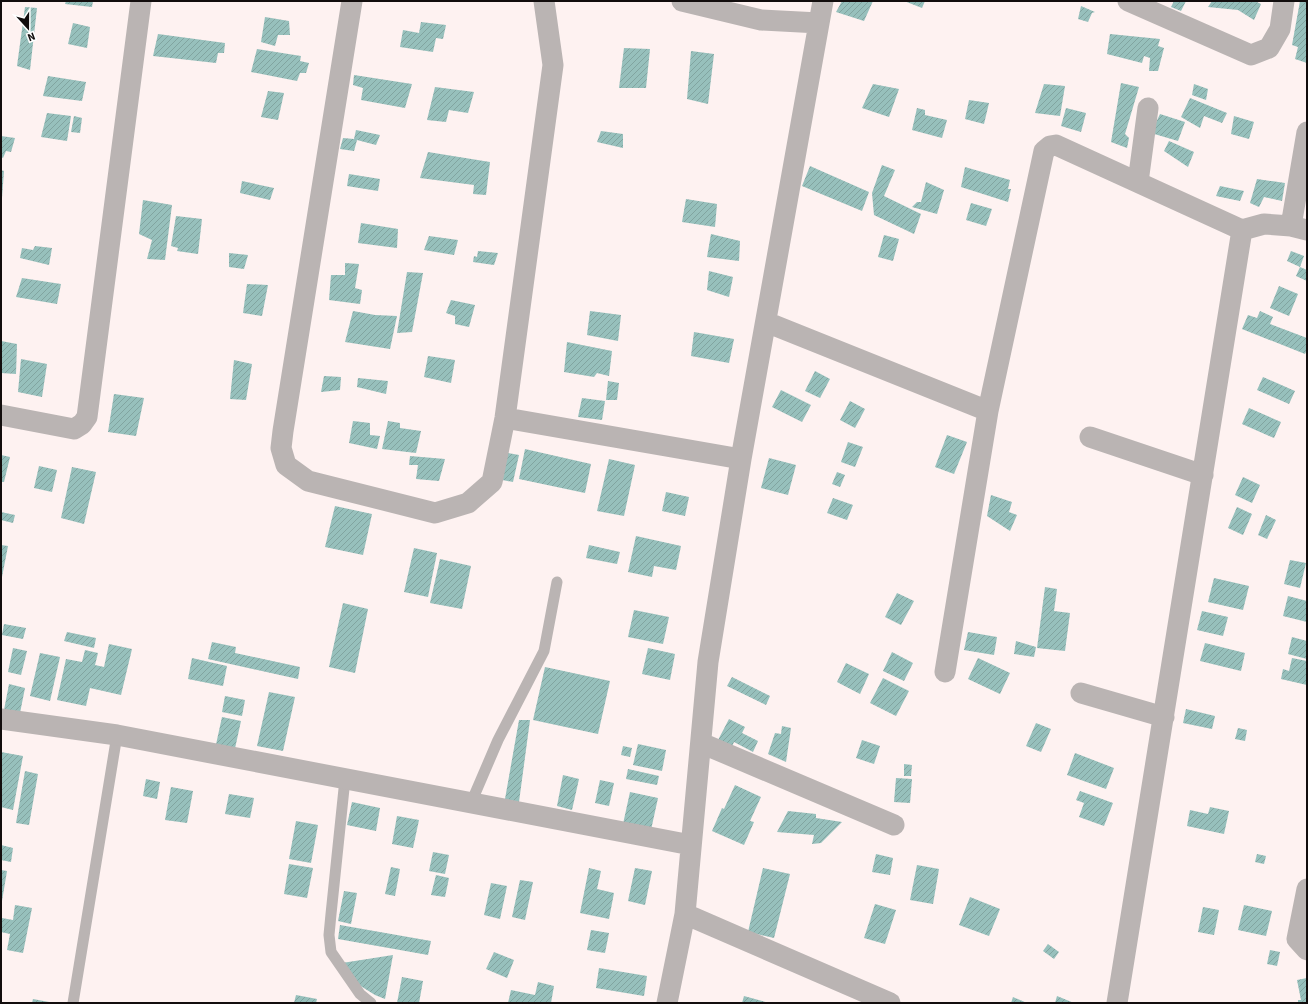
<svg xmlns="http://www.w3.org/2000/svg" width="1308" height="1004" viewBox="0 0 1308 1004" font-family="'Source Sans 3',sans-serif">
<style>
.building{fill:url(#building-hatch)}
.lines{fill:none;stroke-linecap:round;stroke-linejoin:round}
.lane{stroke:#bab4b3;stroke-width:11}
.street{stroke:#bab4b3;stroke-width:21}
</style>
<defs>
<pattern id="building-hatch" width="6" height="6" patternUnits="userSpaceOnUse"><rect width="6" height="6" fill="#97c0bc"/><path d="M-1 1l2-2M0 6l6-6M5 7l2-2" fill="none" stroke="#81a4a0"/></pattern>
</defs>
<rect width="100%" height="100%" fill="#fef2f1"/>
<!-- building -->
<path class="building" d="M66,1H93L92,7L65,4Z
M842,1H873L864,21L836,12Z
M904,1H925L922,8Z
M1174,1H1186L1181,11L1171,7Z
M1212,1H1255L1261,4L1254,20L1238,10L1208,7Z
M1300,1H1307V63L1295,59L1298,47L1292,45Z
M1081,6L1095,12L1092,13L1088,22L1078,19Z
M25,7L37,8L30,70L17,66Z
M265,17L289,21L290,35H278L275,46L261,42Z
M421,22L446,25L443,39L436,38L433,52L400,47L403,30L419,33Z
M73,23L90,27L87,48L68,44Z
M158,34L225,43L224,53H218L216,63L153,56Z
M1110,34L1160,39L1158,46L1164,48L1158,71H1149L1150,58L1144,56L1142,63L1107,54Z
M624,48L650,49L646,88H619Z
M257,49L301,56L300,61L309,63L306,73H300L297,81L251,72Z
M691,51L714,54L708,104L687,99Z
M354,75L412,84L405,108L361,100L363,88L353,85Z
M48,76L86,82L82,101L43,96Z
M1121,83L1139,87L1125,134L1129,138L1127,148L1111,142Z
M873,84L899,89L889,117L862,108Z
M1044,84L1065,86L1060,116L1035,113Z
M1194,84L1208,89L1206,100L1192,95Z
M435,87L474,92L468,113L449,110L446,122L427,120Z
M268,91L284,93L278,120L261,117Z
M1190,98L1227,113L1222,123L1204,116L1200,128L1181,117Z
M969,100L989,103L984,124L965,119Z
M917,108L925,110V115L947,120L942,138L912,130Z
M1066,108L1086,113L1081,132L1061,126Z
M47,113L71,116L67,141L41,137Z
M1160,114L1185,122L1178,141L1151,133Z
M74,116L82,118L80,133L71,132Z
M1234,116L1254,122L1249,139L1231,134Z
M356,130L380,135L376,145L357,140L354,151L340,149L343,138L354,139Z
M601,131L623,134V148L597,142Z
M1,136L15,138L11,152L6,151L3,158L1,157Z
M1169,141L1194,152L1188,167L1164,151Z
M428,152L490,162L486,195L473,194L474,185L420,178Z
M882,165L895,170L884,196L921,214L914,234L874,215L872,193Z
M810,166L869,192L862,211L802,186Z
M965,167L1010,180L1008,189H1011L1008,202L961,187Z
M1,170L4,171L2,198H1Z
M349,174L380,179L378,191L347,186Z
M1257,179L1285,183L1282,201L1264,197L1259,207L1250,203Z
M242,181L274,188L270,200L240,193Z
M926,182L944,190L937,214L912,207L917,202H921Z
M1220,186L1244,191L1240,201L1216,196Z
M686,199L717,204L715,227L682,222Z
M143,200L172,205L165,260L147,259L152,240L139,234Z
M971,203L992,209L986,226L966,220Z
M176,216L202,219L198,254L177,251L178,248L171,246Z
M361,223L398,229L397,248L358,243Z
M711,234L740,241L739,261L707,257Z
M884,235L899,239L893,261L878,257Z
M429,236L458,240L454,255L424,250Z
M35,246L52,248L49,265L20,258L22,248L33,250Z
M478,251L498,253L494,265L473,262L474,256L477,257Z
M1291,251L1304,256L1300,267L1307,270V281L1296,276L1300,267L1287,261Z
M229,253L248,255L244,269L229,267Z
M345,263L359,264L355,288L362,290L360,304L329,300L331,275H345Z
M709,271L733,277L729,297L707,290Z
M407,272L423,273L412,332L397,333Z
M22,278L61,284L57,304L16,297Z
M247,284L268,285L262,316L243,313Z
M1279,286L1298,294L1289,316L1270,308Z
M451,300L475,305L469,327L455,324V316L446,313Z
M353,311L375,315L397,316L390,349L345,342Z
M590,311L621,315L618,341L587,335Z
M1260,311L1273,317L1270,324L1307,338V350L1305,354L1242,329L1248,315L1257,318Z
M694,332L734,339L729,363L691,356Z
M1,341L17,344L16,374L1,373Z
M567,342L612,351L609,376L597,373L594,377L564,372Z
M428,356L455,360L451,383L424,377Z
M21,359L47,364L42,397L18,392Z
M234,360L252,364L246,400L230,399Z
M815,371L830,379L820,398L805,391Z
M324,376L341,377L340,390L321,392Z
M1263,377L1295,391L1289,404L1257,390Z
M358,378L388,381L386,394L357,387Z
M608,381L619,383L617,400H606Z
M781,390L811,405L802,422L772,407Z
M114,394L144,398L136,436L108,432Z
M582,398L605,401L602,420L578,417Z
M850,401L865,409L855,428L840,420Z
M1249,408L1281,422L1274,438L1242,424Z
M353,421L370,423V435L380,436L377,449L349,443Z
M388,421L400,423V428L421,431L416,453L382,449Z
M947,435L967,442L954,474L935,467Z
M848,442L863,447L855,467L841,462Z
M525,449L591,464L585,493L519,479Z
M503,452L519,455L513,482L497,479Z
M1,455L10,457L4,482H1Z
M410,456L445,459L439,481L416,479L418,465H409Z
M769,458L796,465L788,495L761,488Z
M609,459L635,465L624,516L597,511Z
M39,466L57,470L52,492L34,488Z
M72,467L96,472L84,524L61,518Z
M837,472L845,475L840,487L832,484Z
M1243,477L1260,485L1252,503L1235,495Z
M666,492L689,497L685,516L662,511Z
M991,495L1012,502L1009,512L1017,515L1010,531L987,516Z
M833,498L853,505L847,520L827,513Z
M335,506L372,514L363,555L325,547Z
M1237,507L1252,514L1243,535L1228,528Z
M1,512L15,515L13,523L1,520Z
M1266,515L1276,520L1267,539L1258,535Z
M636,536L681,546L676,570L654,566L652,577L628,572Z
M1,545L8,546L2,577H1Z
M589,545L620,552L617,564L586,558Z
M414,548L437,553L428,597L404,592Z
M440,559L471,566L462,609L430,603Z
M1290,560L1306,563L1300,588L1284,584Z
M1214,578L1249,586L1243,610L1208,602Z
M1045,587L1057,589L1054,611L1070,613L1065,651L1037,648Z
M897,593L914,601L901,625L885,617Z
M1288,596L1307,601V622L1283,616Z
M343,603L368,609L355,673L329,667Z
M634,610L669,617L663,644L628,637Z
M1202,611L1228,617L1223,636L1197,630Z
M4,624L26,628L23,639L2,635Z
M67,632L96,638L94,648L64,641Z
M968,632L997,637L994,655L964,650Z
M1292,637L1307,641V659L1288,654Z
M1016,641L1036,647L1034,657L1014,654Z
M212,642L236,647L235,653L300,667L298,679L208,659Z
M1205,643L1245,653L1241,671L1200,661Z
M109,644L132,649L121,695L90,688L86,706L57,700L66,659L82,662L85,650L98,653L95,665L104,667Z
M13,648L27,651L21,675L8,672Z
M648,648L675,654L670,680L642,674Z
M892,652L913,663L904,681L883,671Z
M40,653L60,657L50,701L30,696Z
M192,658L227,666L223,686L188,679Z
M978,658L1010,673L1000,694L968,679Z
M1292,658L1307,661V685L1281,679L1283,669L1289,671Z
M846,663L869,674L860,694L837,682Z
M545,667L610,681L598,734L533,720Z
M732,677L770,696L766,705L727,686Z
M883,678L909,691L896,716L870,703Z
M9,684L25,688L20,713L4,710Z
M269,692L295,697L283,751L257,746Z
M225,696L245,700L242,716L222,712Z
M1186,709L1215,716L1212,729L1183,723Z
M222,717L241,721L234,753L215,749Z
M729,719L745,727L742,733L758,741L753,752L734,742L731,749L717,742Z
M519,720H530L519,802L505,799Z
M1036,723L1051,729L1041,752L1026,746Z
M782,726L791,728L786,762L768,754L775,733L781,734Z
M1238,728L1247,730L1245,741L1235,739Z
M862,740L880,746L874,764L856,758Z
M638,744L666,750L662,771L633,765Z
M623,746L632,748L630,757L621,755Z
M1,752L23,756L13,810L1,807Z
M1075,753L1114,768L1106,789L1067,775Z
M904,764L912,765L911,776H904Z
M628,769L659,776L657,785L626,779Z
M25,771L38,774L29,825L16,823Z
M563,775L579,779L572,810L557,806Z
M896,778L912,779L910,803L894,802Z
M146,779L160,782L157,799L143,796Z
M600,780L614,783L609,806L595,803Z
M735,785L761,797L750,821L754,822L744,845L712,831L722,808L724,809Z
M171,787L193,791L187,823L165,820Z
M1080,791L1113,803L1104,826L1079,817L1084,803L1076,800Z
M630,792L658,798L651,830L623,824Z
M229,794L254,798L250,818L225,814Z
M352,802L380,808L376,831L347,825Z
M1210,807L1229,811L1224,834L1187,826L1190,810L1208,814Z
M788,811L816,814V818L842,822L821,843L812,844L814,835L777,832Z
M397,816L419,820L413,848L392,844Z
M296,821L318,825L311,863L289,859Z
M1,845L13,848L11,862L1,860Z
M433,852L449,855L445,874L429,871Z
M876,854L893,858L890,875L872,872Z
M1257,854L1266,856L1264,864L1255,862Z
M289,864L313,868L307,898L284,894Z
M917,865L939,869L933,904L910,900Z
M391,867L400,869L395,896L385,894Z
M589,868L601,871L597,889L614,893L609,919L580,913Z
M635,868L652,871L645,905L628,901Z
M763,868L790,874L774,938L748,932Z
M1,870L7,871L2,901H1Z
M436,875L449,878L445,897L431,895Z
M520,880L533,882L525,920L512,917Z
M491,883L507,886L500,919L484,915Z
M344,891L357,893L351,924L338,921Z
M970,897L1000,909L989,936L959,925Z
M875,904L896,910L885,944L864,938Z
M15,905L32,908L23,953L7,950L10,934L1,932L2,918L13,920Z
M1244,905L1272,911L1266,936L1238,930Z
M1203,907L1219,910L1214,935L1198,932Z
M340,925L431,941L428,955L338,939Z
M591,930L609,933L605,953L587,950Z
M1048,944L1059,952L1054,959L1043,951Z
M1270,950L1280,952L1277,966L1267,964Z
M494,952L514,960L507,978L486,969Z
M393,955L385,999L375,995L359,985L342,963Z
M599,968L647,976L644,996L596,988Z
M402,977L423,981L419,1003H397Z
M1307,978V1003H1298V1000H1301L1297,980Z
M538,982L554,986L551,1003H508L511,990L535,995Z
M296,995L317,999L316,1003H294Z
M744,996L769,1003H742Z
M1057,996L1074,1003H1055Z
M1013,997L1027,1003H1011Z
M33,999L49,1002V1003H32Z"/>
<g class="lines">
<!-- lane -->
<path class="lane" d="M345,779L331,914L329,935L331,952L360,994L371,1003
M471,803L498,740L544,651L557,582
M73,1003L117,735"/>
<!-- street -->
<path class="street" d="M352,1L283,431L281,448L286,465L308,481L435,513L468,503L492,482L505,418L553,65L544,1
M682,1L761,20L819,23
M1128,1L1251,55L1269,48L1280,29L1284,1
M1138,182L1148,108
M1291,226L1307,132
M766,322L988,411
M1,415L74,429L82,424L87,417L141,1
M505,418L741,459
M1090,437L1203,475
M945,672L988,411L1044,151L1050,146L1056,145L1242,230L1264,224L1291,226L1307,230
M1081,693L1164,717
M1,719L117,735L691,845
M701,743L894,825
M1307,889L1297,939L1307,950
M685,914L890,1003
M667,1003L685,914L708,662L741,459L823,1
M1117,1003L1242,230"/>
</g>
<!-- border -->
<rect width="1308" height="1004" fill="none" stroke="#120d0d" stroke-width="4"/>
<!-- north arrow -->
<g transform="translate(28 28) rotate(159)" stroke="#ffffff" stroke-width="3" paint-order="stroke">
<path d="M0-3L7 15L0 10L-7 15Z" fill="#120d0d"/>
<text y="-6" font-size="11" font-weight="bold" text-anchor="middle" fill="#120d0d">N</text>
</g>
</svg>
